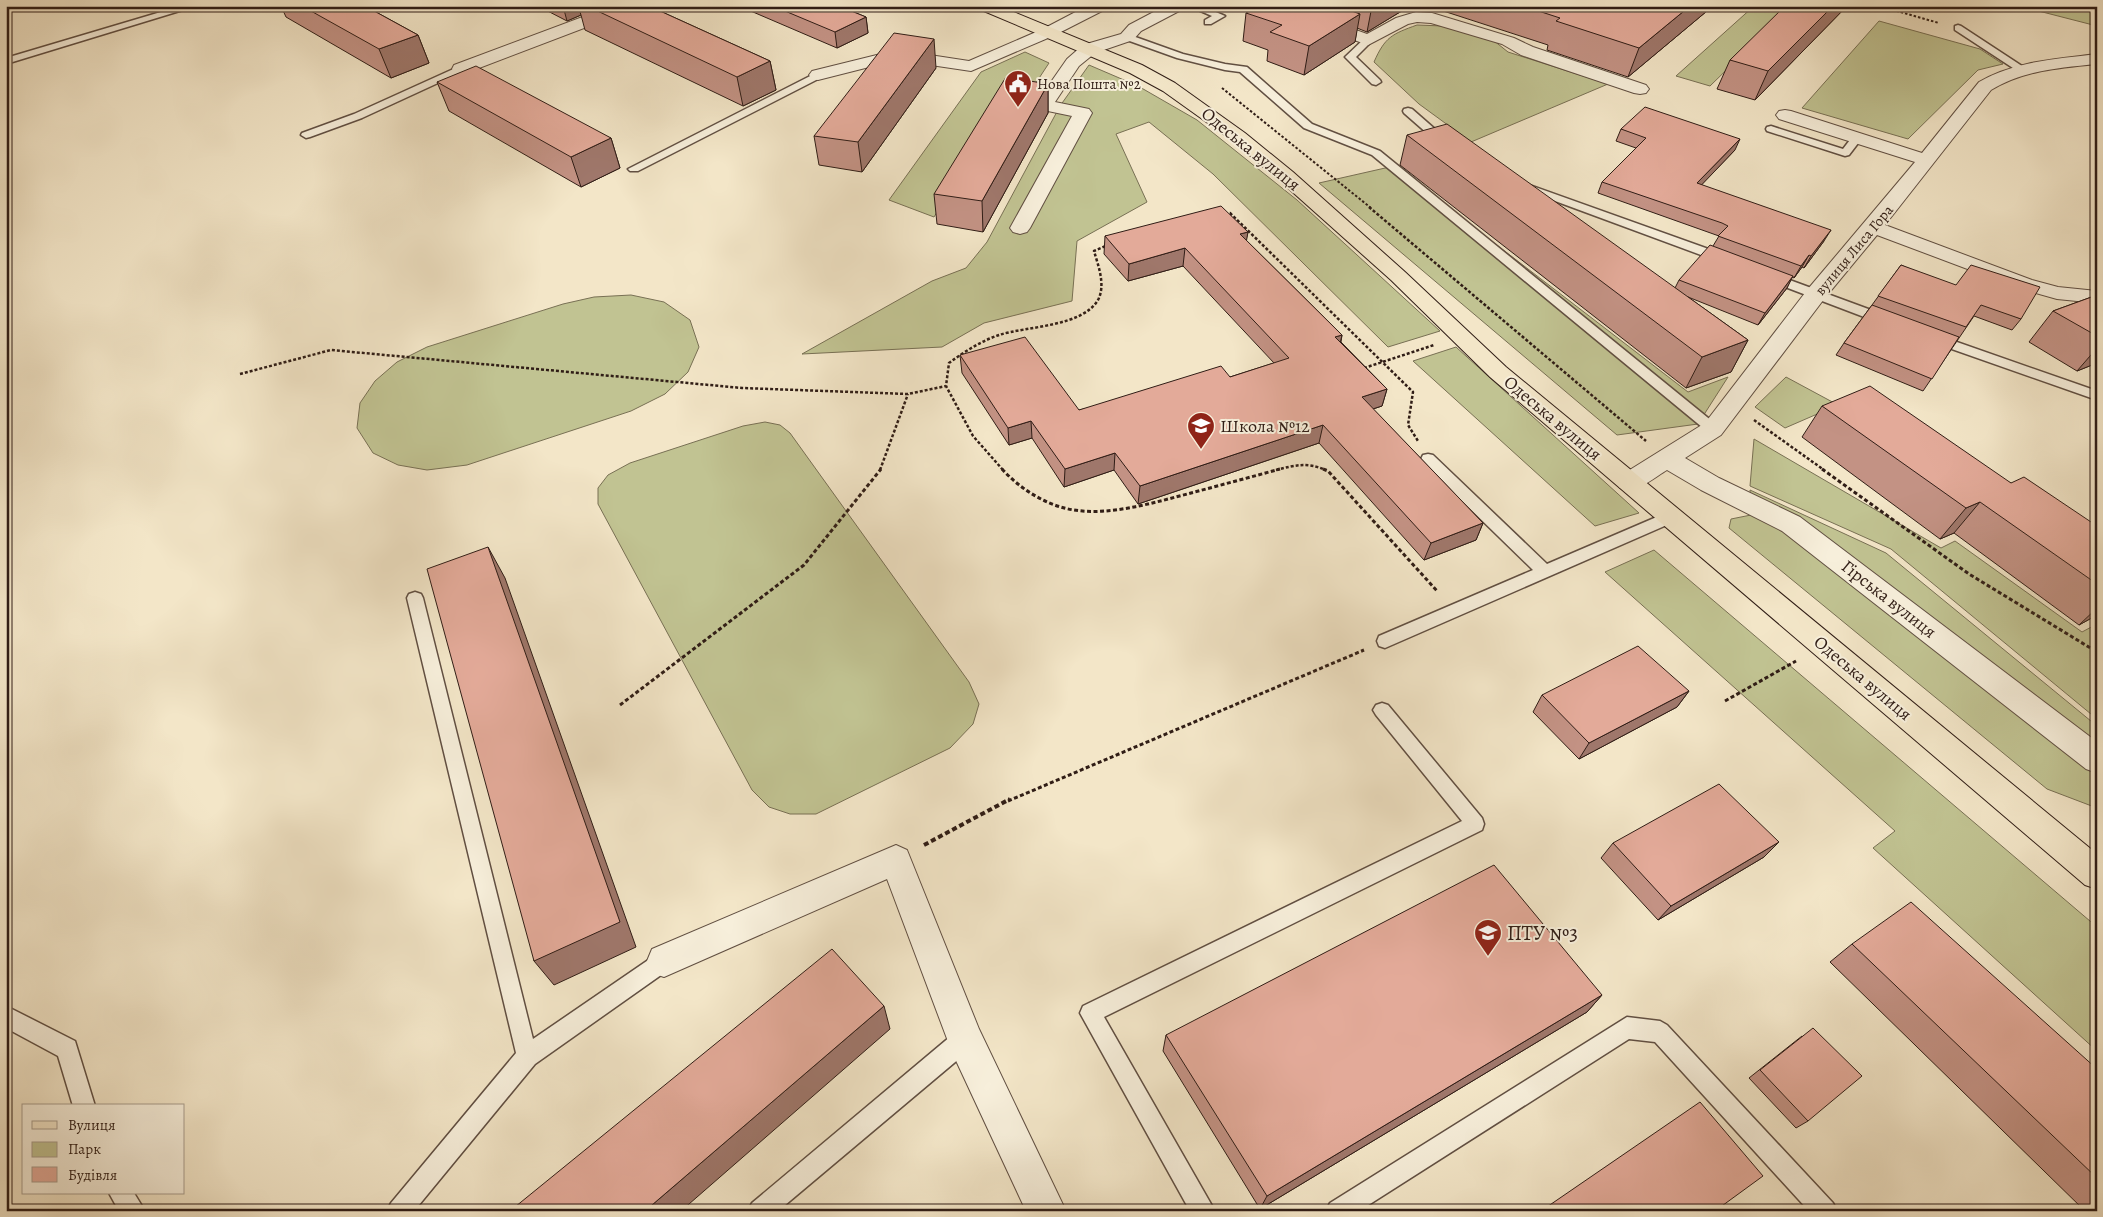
<svg xmlns="http://www.w3.org/2000/svg" width="2103" height="1217" viewBox="0 0 2103 1217" font-family="Alegreya,serif">
<style>
.green{fill:#c1c392;stroke:#787054}
.lines{fill:none;stroke-linecap:round;stroke-linejoin:round}
.service-casing{stroke:#614f42;stroke-width:3}
.minor-casing{stroke:#614f42;stroke-width:2}
.primary-casing{stroke:#301d16;stroke-width:2}
.path-far3{stroke:#301d16;stroke-width:2;stroke-dasharray:2.5 2;stroke-linecap:butt}
.path-far2{stroke:#301d16;stroke-width:2.5;stroke-dasharray:3 2;stroke-linecap:butt}
.path-far1{stroke:#301d16;stroke-width:3;stroke-dasharray:4 2.5;stroke-linecap:butt}
.path{stroke:#301d16;stroke-width:4;stroke-dasharray:5 3;stroke-linecap:butt}
.service{fill:#f7efdb;fill-rule:evenodd}
.minor{fill:#f7efdb;fill-rule:evenodd}
.primary{fill:#f3e6c8;fill-rule:evenodd}
.wall{fill:#c39284;stroke:#301d16}
.shaded-wall{fill:#9f776b;stroke:#301d16}
.building{fill:#e3aa99;stroke:#301d16}
.labels{text-anchor:middle;stroke-width:4;stroke-linejoin:round;paint-order:stroke}
.far-poi-label{font-size:15px;fill:#301d16;stroke:#f7efdb;text-anchor:start}
.far-street-label{font-size:15px;fill:#301d16;stroke:#f7efdb}
.street-label{font-size:18px;fill:#301d16;stroke:#f7efdb}
.poi-label{font-size:18px;fill:#301d16;stroke:#f7efdb;text-anchor:start}
.near-poi-label{font-size:21px;fill:#301d16;stroke:#f7efdb;text-anchor:start}
</style>
<rect width="100%" height="100%" fill="#f3e6c8"/>
<filter id="stains"><feTurbulence type="fractalNoise" baseFrequency=".004" numOctaves="4"/><feColorMatrix values="0 0 0 0 .2 0 0 0 0 .09 0 0 0 0 .02 0 0 0 .5 -.17"/></filter>
<radialGradient id="worn" r=".72"><stop offset=".6" stop-color="#630" stop-opacity="0"/><stop offset="1" stop-color="#630" stop-opacity=".3"/></radialGradient>
<!-- green -->
<path class="green" d="M1754,6H1792L1710,86L1676,76Z
M2019,6H2097V26Z
M1879,21L1980,49L2003,64L1978,70L1908,139L1802,108Z
M1417,25L1443,26L1493,40L1508,52L1608,84L1471,142L1419,104L1374,62C1385,37 1392,34 1417,25Z
M1025,52L1049,63L1028,95L1009,93L934,217L889,200L981,72Z
M1089,65L1138,86L1197,120L1297,200L1440,331L1388,347L1213,174L1149,122L1116,134L1147,202L1077,241L1072,301L984,323L942,347L802,354L932,281L966,268L987,242L1060,106Z
M1394,166L1688,392L1728,377L1698,424L1617,435L1319,183Z
M631,295L664,302L690,320L699,347L688,372L665,394L631,411L467,465L427,470L398,465L373,453L357,428L360,403L375,381L397,362L427,347L563,304L594,297Z
M1456,347L1639,513L1595,526L1413,361Z
M1786,377L1838,405L1785,428L1755,407Z
M765,422L780,425L790,433L969,682L979,704L973,724L950,748L816,814H790L769,807L752,790L598,504V488L608,475L630,463L743,426Z
M1754,439L1941,548L1955,541L2082,632L2097,624V719L1891,549L1750,486Z
M1750,490L1886,553L2097,726V808L2047,789L1729,528L1731,519L1751,515Z
M1654,550L2097,927V1051L1873,848L1895,831L1605,572Z"/>
<g class="lines">
<defs>
<path id="service" d="M181,6H196L6,64V58Z
M1189,6H1202L1225,16L1211,24H1205V20L1212,16Z
M1958,25L1961,26L2025,68L2024,70H2016L1955,30V26Z
M1127,34L1183,54L1225,64L1247,67L1312,124L1380,151L1718,426L1720,429L1718,432H1708L1372,155L1304,128L1240,72L1225,70L1177,58L1124,39V35Z
M1368,37L1373,40L1356,57L1380,80L1381,82L1376,85L1372,84L1345,57L1365,38Z
M460,66L464,67V71L362,118L310,137L306,138L301,135L302,133L354,114Z
M818,72L822,73V77L638,171H630L628,169Z
M1408,108L1412,109L1444,137L1445,139L1444,141H1436L1404,113L1403,111L1404,109Z
M1771,126L1843,149L1853,136L1857,135L1862,138L1849,155L1845,156L1767,131L1766,129L1767,127Z
M1521,182L1728,256L1730,259L1728,262H1720L1517,187L1515,185L1517,183Z
M1768,272L1890,317L1891,320L1890,323H1880L1764,279L1762,276Z
M1934,334L2097,391V400L1929,341L1927,338L1929,335Z
M1428,454L1433,455L1547,564L1666,513L1671,512L1676,513L1679,517L1676,521L1385,648L1379,646L1377,641L1379,636L1533,570L1423,463L1421,459L1423,455Z
M415,592L421,594L423,598L533,1039L657,954L664,951L671,954L674,961L671,968L535,1064L414,1211H387L391,1203L516,1053L407,598L409,594Z
M1382,703L1388,705L1482,818L1484,824L1482,830L1104,1017L1215,1211H1190L1080,1013L1083,1006L1462,821L1376,715L1373,710L1376,705Z
M6,1006L75,1041L95,1106H73L58,1056L6,1028Z
M1627,1017L1660,1021L1667,1025L1833,1203L1837,1211H1809L1655,1042L1629,1039L1359,1211H1326L1330,1203Z
M965,1028L973,1031L976,1039L973,1047L778,1211H748L752,1203L957,1031Z
M109,1193H134L145,1211H119Z"/>
<path id="minor" d="M612,6H636L634,9L466,73H454L452,69L454,65Z
M1087,6H1108L1106,9L1055,35L971,71L897,60L818,80L812,79L809,75L812,71L897,50L969,61L1043,29Z
M1165,6H1185L1183,9L1141,31L1133,40L1095,53L1079,66L1055,102L1089,109L1092,113L1030,228L1027,232L1020,234L1013,232L1010,228L1072,116L1038,109L1035,105L1067,59L1083,45L1121,34L1129,25Z
M1266,6H1289L1367,34L1396,18L1416,12L1432,13L1514,38L1533,47L1646,85L1649,89L1646,93L1640,94L1634,93L1521,55L1502,44L1431,23L1417,22L1408,24L1368,45L1268,9Z
M2097,54V64C2059,68 2024,70 1991,90L1885,225L2032,280L2058,287L2097,291V303L2057,299L2018,288L1877,235L1824,299L1721,435L1685,458L1719,478L1800,517L2097,742V773L2086,769L1782,531L1701,490L1667,470C1652,479 1638,493 1620,488L1616,482L1620,476L1705,423L1808,289L1915,162L1779,119L1776,115L1779,111L1785,110L1791,111L1922,153L1979,82C2015,61 2056,59 2097,54Z
M896,845L907,850L979,1029L1066,1211H1026L952,1052L887,879L664,977L652,973L647,961L652,949Z"/>
<path id="primary" d="M977,6H999L1142,65L1175,83L1245,133L1293,172L1405,272L1506,367L2097,854V889L2085,885L1490,377L1391,280L1279,180L1233,141L1163,91L1130,73L979,9Z"/>
</defs>
<!-- service casing -->
<use href="#service" class="service-casing"/>
<!-- minor casing -->
<use href="#minor" class="minor-casing"/>
<!-- primary casing -->
<use href="#primary" class="primary-casing"/>
<!-- path-far3 -->
<path class="path-far3" d="M1879,6L1939,23
M1222,88L1371,208"/>
<!-- path-far2 -->
<path class="path-far2" d="M1369,207L1646,441
M1225,214L1230,213L1413,392L1408,425L1418,441
M1364,368L1434,345
M240,374L331,350L742,388L908,394L946,386
M1754,420L1824,470
M880,470L908,394
M1003,470L973,436L946,386L949,363C964,352 981,341 999,335C1027,326 1082,327 1098,300C1106,285 1098,265 1094,251L1108,245
M1276,470C1296,465 1306,462 1326,470"/>
<!-- path-far1 -->
<path class="path-far1" d="M1002,469C1020,489 1047,506 1074,510C1111,516 1156,502 1191,493C1221,485 1251,477 1280,469
M1323,469L1328,471L1438,592
M1822,469L1969,574L2097,652
M1725,701L1796,661
M620,705L804,565L881,469
M1008,801L1364,650"/>
<!-- path -->
<path class="path" d="M924,845L1010,799"/>
<!-- service -->
<use href="#service" class="service"/>
<!-- minor -->
<use href="#minor" class="minor"/>
<!-- primary -->
<use href="#primary" class="primary"/>
</g>
<!-- wall -->
<path class="wall" d="M281,6H365L418,35L429,63L391,78L286,17Z
M538,6H649L770,61L776,90L743,106L585,30L581,15L567,21Z
M739,6H839L866,17L868,33L837,48Z
M1339,6H1410L1367,32L1357,28L1355,42L1304,75L1267,61L1268,50L1243,41L1246,13L1317,8Z
M1432,6H1713L1628,77L1547,50L1548,45L1431,7Z
M1847,6L1755,100L1717,89L1730,60Z
M936,68L862,172L819,165L814,136Z
M437,82L611,138L620,168L581,187L449,111Z
M1048,84V113L983,232L937,224L934,194Z
M1621,129L1735,150L1701,185L1824,241L1804,268L1802,267L1794,278L1792,277L1787,288L1758,325L1688,297L1748,340L1731,372L1686,388L1400,165L1407,135L1675,288L1679,280L1713,246L1719,236L1598,193L1602,182L1636,148L1616,141Z
M1248,232L1246,240L1342,335L1341,342L1387,389L1382,406L1373,409L1483,523L1476,540L1424,560L1319,443L1138,504L1114,470L1064,487L1032,438L1009,445L962,373L960,355L1079,410L1230,377L1274,363L1183,266L1128,281L1104,254L1105,236Z
M1901,265L2021,319L2012,330L1974,316L1923,391L1836,355L1844,343L1872,305Z
M2097,295V363L2077,371L2029,342L2053,311Z
M1822,406L2011,483L2097,526V615L2079,625L1954,533L1940,539L1802,437Z
M1689,691L1677,707L1579,759L1533,712L1542,695Z
M1779,842L1764,857L1658,920L1601,858L1613,843Z
M1852,944L2097,1069V1211H2085L1830,962Z
M1602,995L1587,1012L1260,1209L1163,1051L1166,1035Z
M1802,1036L1808,1121L1796,1128L1749,1078Z"/>
<!-- shaded-wall -->
<path class="shaded-wall" d="M563,6H578L581,15L567,21Z
M1372,6H1410L1367,32Z
M1690,6H1713L1628,77L1639,48Z
M1833,6H1847L1755,100L1768,71Z
M1360,14L1355,42L1304,75L1309,46Z
M866,17L868,33L837,48L835,32Z
M418,35L429,63L391,78L379,49Z
M934,39L936,68L862,172L858,142Z
M770,61L776,90L743,106L737,77Z
M1048,84V113L983,232L982,201Z
M611,138L620,168L581,187L571,157Z
M1740,139L1735,150L1692,195L1697,183Z
M1831,230L1824,241L1804,268L1811,256Z
M1248,232L1245,249L1240,234Z
M1185,248L1183,266L1128,281L1129,264Z
M1809,255L1802,267L1794,278L1801,266Z
M1793,276L1787,288L1758,325L1765,313Z
M1342,335L1338,352L1335,337Z
M1748,340L1731,372L1686,388L1702,357Z
M2097,348V363L2077,371Z
M1387,389L1382,406L1357,414L1362,397Z
M1031,421L1032,438L1009,445L1008,428Z
M1323,425L1319,443L1138,504L1140,486Z
M1115,453L1114,470L1064,487L1065,469Z
M1980,502L1954,533L1940,539L1966,508Z
M1483,523L1476,540L1424,560L1431,543Z
M488,547L505,578L636,947L554,985L534,961Z
M2097,608V615L2079,625Z
M1689,691L1677,707L1579,759L1589,743Z
M1779,842L1764,857L1658,920L1671,906Z
M1602,995L1587,1012L1260,1209L1267,1196Z
M884,1006L890,1029L681,1211H645Z"/>
<!-- building -->
<path class="building" d="M302,6H365L418,35L379,49Z
M587,6H649L770,61L737,77Z
M773,6H839L866,17L835,32Z
M1258,6H1310L1317,8L1320,6H1338L1360,14L1309,46L1270,32L1282,25L1246,13Z
M1523,6H1690L1639,48L1556,21L1560,18Z
M1785,6H1833L1768,71L1730,60Z
M894,33L934,39L858,142L814,136Z
M476,66L611,138L571,157L437,82Z
M1006,77L1048,84L982,201L934,194Z
M1645,107L1740,139L1697,183L1831,230L1811,256L1809,255L1801,266L1718,236L1728,226L1722,223L1602,182L1646,138L1621,129Z
M1447,124L1748,340L1702,357L1407,135Z
M1221,206L1248,232L1240,234L1342,335L1335,337L1387,389L1362,397L1483,523L1431,543L1323,425L1140,486L1115,453L1065,469L1031,421L1008,428L960,355L1025,337L1079,410L1221,366L1230,377L1289,358L1185,248L1129,264L1105,236Z
M1710,245L1793,276L1765,313L1679,280Z
M1901,265L1956,285L1971,265L2040,287L2021,319L1981,305L1966,327L1878,296Z
M2097,295V336L2053,311Z
M1872,305L1959,337L1932,379L1844,343Z
M1870,386L2011,483L2024,477L2097,526V584L1980,502L1966,508L1822,406Z
M488,547L620,922L534,961L427,569Z
M1638,646L1689,691L1589,743L1542,695Z
M1719,784L1779,842L1671,906L1613,843Z
M1494,865L1602,995L1267,1196L1166,1035Z
M1911,902L2097,1069V1178L1852,944Z
M832,949L884,1006L645,1211H510Z
M1813,1028L1862,1076L1808,1121L1760,1070Z
M1700,1102L1763,1176L1715,1211H1541Z"/>
<!-- icons -->
<defs>
<symbol id="civic-pin" viewBox="-11 -11 22 30"><path d="M0 17L-7.5 6A9.5 9.5 0 1 1 7.5 6Z" fill="#8f2418" stroke="#f7efdb"/><path d="M-.6-6.5H3V-4.5H.6V-3L4-1V1h2V6H-6V1h2V-1L-.6-3ZM-1.2 2.5V6h2.4V2.5Z" fill="#fff"/></symbol>
<symbol id="school-pin" viewBox="-11 -11 22 30"><path d="M0 17L-7.5 6A9.5 9.5 0 1 1 7.5 6Z" fill="#8f2418" stroke="#f7efdb"/><path d="M0-5L7-2L0 1L-7-2ZM-4 1L0 2.5L4 1V4Q0 6-4 4Z" fill="#fff"/></symbol>
<symbol id="university-pin" viewBox="-11 -11 22 30"><path d="M0 17L-7.5 6A9.5 9.5 0 1 1 7.5 6Z" fill="#8f2418" stroke="#f7efdb"/><path d="M0-5L7-2L0 1L-7-2ZM-4 1L0 2.5L4 1V4Q0 6-4 4Z" fill="#fff"/></symbol>
</defs>
<g fill-rule="evenodd">
<use href="#civic-pin" x="1002" y="68" width="32" height="43"/>
<use href="#school-pin" x="1185" y="410" width="32" height="43"/>
<use href="#university-pin" x="1472" y="917" width="32" height="43"/>
</g>
<g class="labels">
<!-- far-poi labels -->
<g class="far-poi-label">
<text x="1037" y="89">Нова Пошта №2</text>
</g>
<!-- far-street labels -->
<g class="far-street-label">
<text transform="translate(1854 250) rotate(-50)" y="5">вулиця Лиса Гора</text>
</g>
<!-- street labels -->
<g class="street-label">
<text transform="translate(1251 149) rotate(39)" y="6">Одеська вулиця</text>
<text transform="translate(1553 418) rotate(40)" y="6">Одеська вулиця</text>
<text transform="translate(1889 599) rotate(38)" y="6">Гірська вулиця</text>
<text transform="translate(1863 678) rotate(40)" y="6">Одеська вулиця</text>
</g>
<!-- poi labels -->
<g class="poi-label">
<text x="1220" y="432">Школа №12</text>
</g>
<!-- near-poi labels -->
<g class="near-poi-label">
<text x="1507" y="940">ПТУ №3</text>
</g>
</g>
<!-- margin -->
<rect width="2103" height="1217" fill="none" stroke="#f3e6c8" stroke-width="25"/>
<rect x="8" y="8" width="2088" height="1202" fill="none" stroke="#301d16" stroke-width="2.5"/>
<rect x="12" y="12" width="2078" height="1192" fill="none" stroke="#301d16"/>
<!-- legend -->
<rect x="22" y="1104" width="162" height="90" fill="#f7efdb" stroke="#a79b8c"/>
<rect x="32" y="1121" width="25" height="8" fill="#f3e6c8" stroke="#a79b8c"/>
<text x="68" y="1130" font-size="15" fill="#301d16">Вулиця</text>
<rect x="32" y="1142" width="25" height="15" fill="#c1c392" stroke="#a79b8c"/>
<text x="68" y="1154" font-size="15" fill="#301d16">Парк</text>
<rect x="32" y="1167" width="25" height="15" fill="#e3aa99" stroke="#a79b8c"/>
<text x="68" y="1180" font-size="15" fill="#301d16">Будівля</text>
<rect width="100%" height="100%" filter="url(#stains)"/>
<rect width="100%" height="100%" fill="url(#worn)"/>
</svg>
